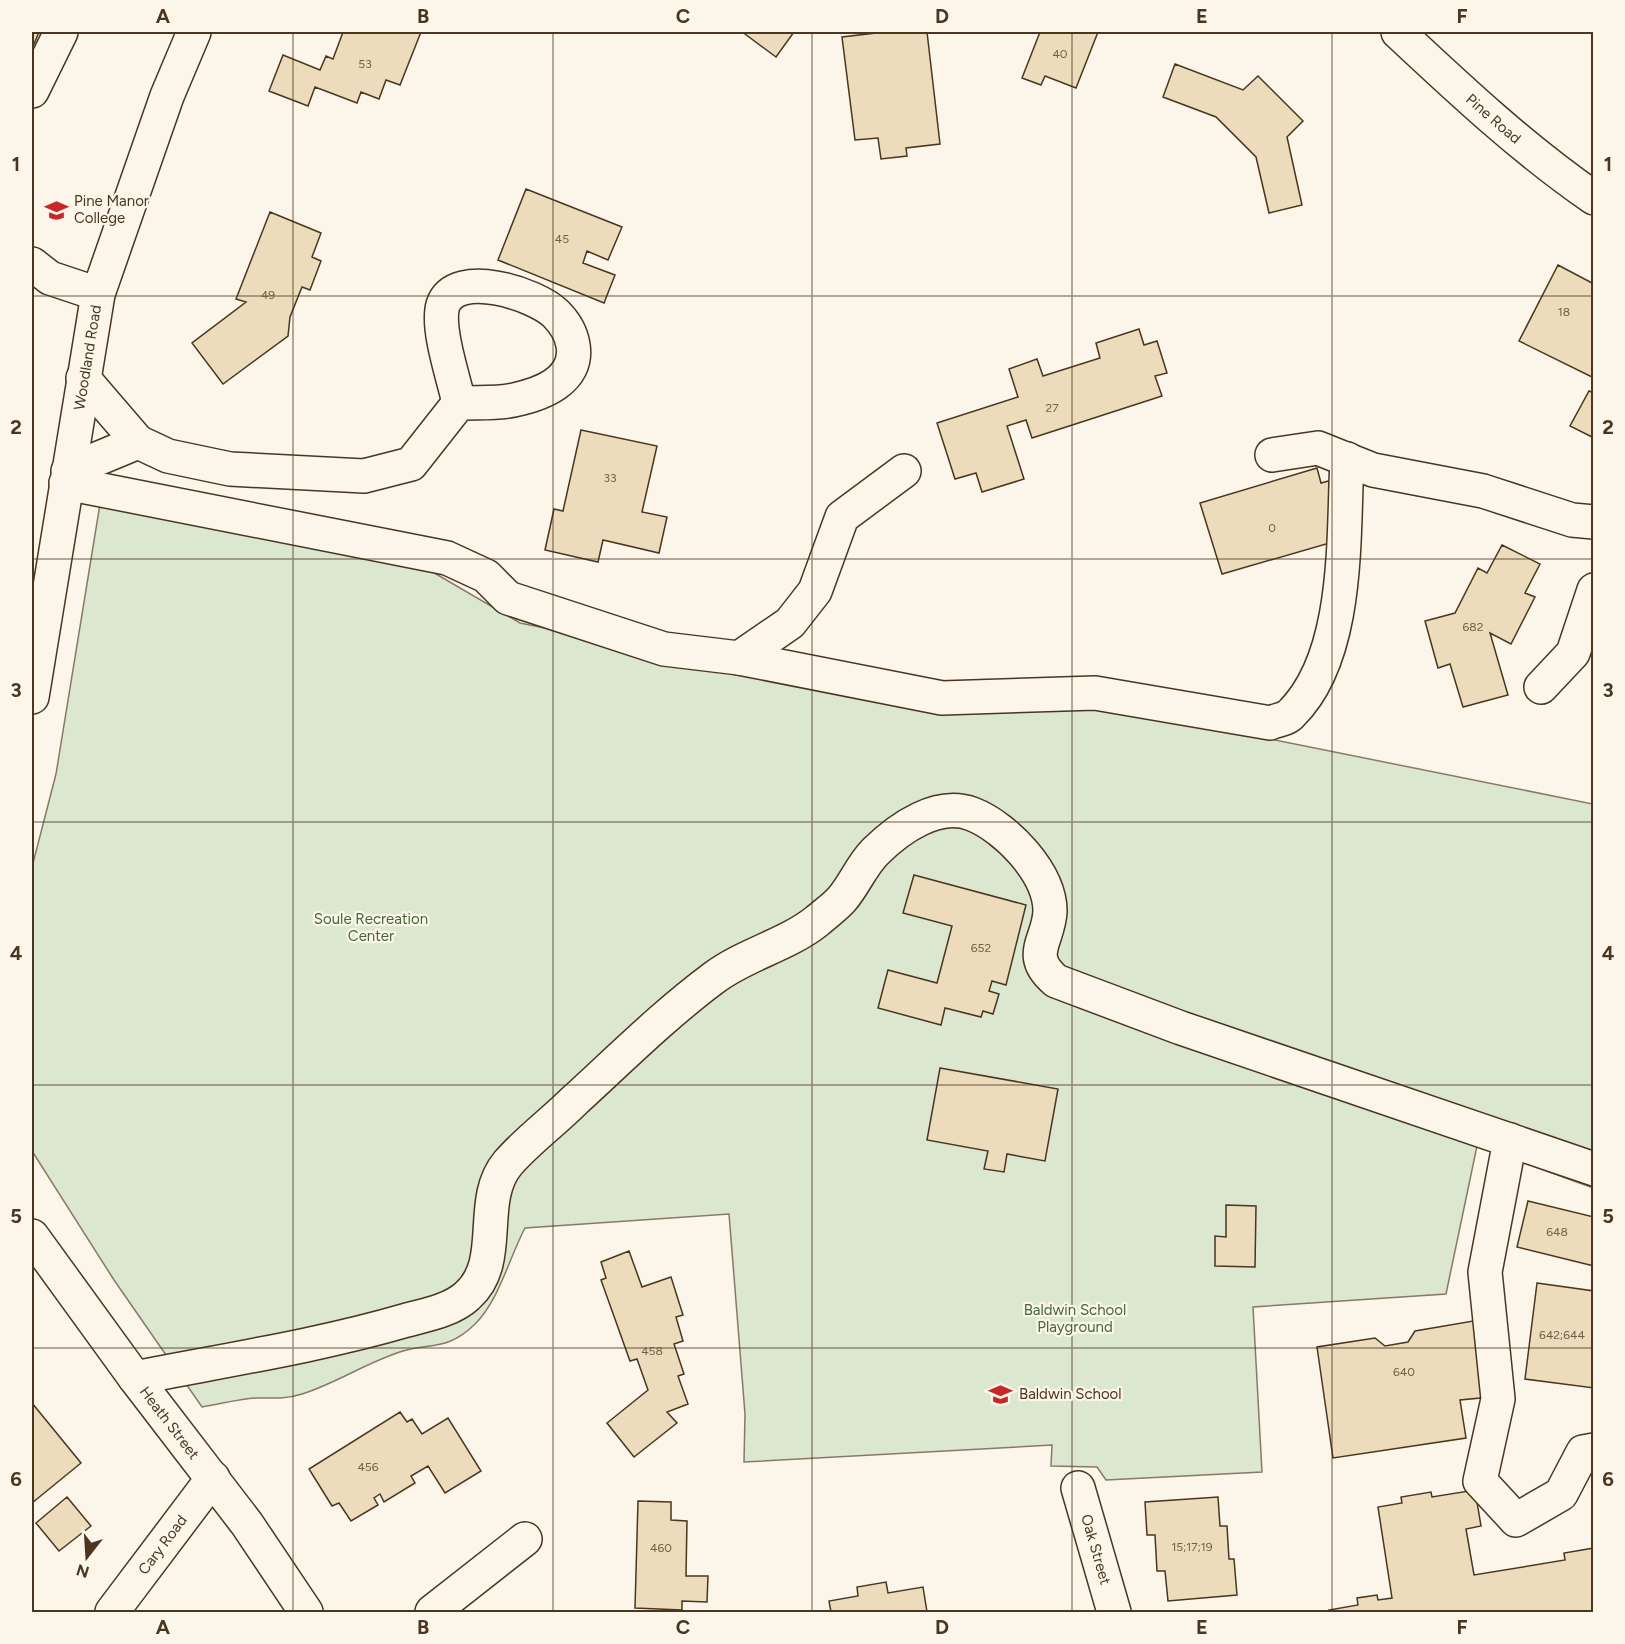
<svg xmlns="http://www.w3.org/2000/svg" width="1625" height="1644" viewBox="0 0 1625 1644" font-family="Figtree,sans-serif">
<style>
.green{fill:#dce7d0;stroke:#887966;stroke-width:1.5}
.building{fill:#ecdcbc;stroke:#4a3520;stroke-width:1.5}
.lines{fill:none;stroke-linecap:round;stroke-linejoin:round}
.minor-casing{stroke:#4a3520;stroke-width:36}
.minor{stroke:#fbf6e9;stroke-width:33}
.grid{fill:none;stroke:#4a3520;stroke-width:1.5;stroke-opacity:0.55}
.labels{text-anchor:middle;stroke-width:4.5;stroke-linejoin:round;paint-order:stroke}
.number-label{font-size:12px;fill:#725f47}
.street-label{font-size:15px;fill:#4a3520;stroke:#fbf6e9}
.poi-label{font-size:15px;fill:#4a3520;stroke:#fbf6e9;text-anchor:start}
.park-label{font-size:15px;fill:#436837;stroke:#fbf6e9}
.neatline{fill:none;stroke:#4a3520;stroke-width:2}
.grid-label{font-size:20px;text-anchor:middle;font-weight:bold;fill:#4a3520}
</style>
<rect width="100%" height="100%" fill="#fbf6e9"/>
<!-- green -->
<path class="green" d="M100,504L431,571L520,623L936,707L1066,698L1593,804V1188L1477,1146L1446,1294L1253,1307L1262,1472L1106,1480L1097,1467L1051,1466L1052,1445L744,1462L745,1414L729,1214L525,1228C509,1258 499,1301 474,1325C448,1350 432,1343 403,1351C367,1362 337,1383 302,1394C287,1399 272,1398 256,1398C238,1399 220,1404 202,1407L114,1280L32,1151V867L56,774Z"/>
<!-- building -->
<path class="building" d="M32,32H39L32,49Z
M343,32H421L400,85L386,80L379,99L361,92L357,103L315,87L308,106L269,91L283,55L320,70L326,56L333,59Z
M746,32H794L776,57L745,34Z
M885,32H927L940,144L906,148L907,156L881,159L878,138L855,140L842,37Z
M1040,32H1098L1076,88L1045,76L1041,85L1022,78Z
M1175,64L1243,90L1258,76L1303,121L1287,137L1302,205L1269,213L1256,157L1216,117L1163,97Z
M526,189L622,227L608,260L587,251L583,263L615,275L604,303L498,260Z
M270,212L321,233L312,257L321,261L310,290L302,287L290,317L288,336L223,384L192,343L246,302L236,299Z
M1558,265L1594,284V378L1519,341Z
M1139,329L1144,345L1157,341L1167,373L1155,376L1162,396L1032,438L1026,420L1007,426L1024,479L982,492L976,473L955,479L937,423L1018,397L1009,369L1037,359L1043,376L1100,358L1096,343Z
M1589,391L1594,393V438L1570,426Z
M581,430L657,446L642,512L667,517L659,553L603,540L598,562L545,550L554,509L563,511Z
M1317,468L1321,483L1332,480L1340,540L1222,574L1200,503Z
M1502,545L1540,564L1525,593L1535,597L1511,644L1490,633L1508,695L1463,707L1450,664L1438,668L1425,621L1455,613L1478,568L1487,573Z
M914,875L1026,905L1006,985L992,981L989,991L999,994L993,1014L983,1011L981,1017L945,1008L941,1025L878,1008L888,970L937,983L952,926L903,913Z
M940,1068L1058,1089L1045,1161L1007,1154L1004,1172L984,1169L988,1151L927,1140Z
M1528,1201L1594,1217V1266L1517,1247Z
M1226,1205L1256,1206L1255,1267L1215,1266V1236L1226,1237Z
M629,1251L642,1287L671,1277L683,1315L676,1317L683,1341L674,1344L684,1374L678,1376L688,1404L667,1412L677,1423L634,1457L607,1423L648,1390L637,1359L630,1361L601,1280L606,1278L601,1262Z
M1537,1283L1594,1291V1388L1525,1379Z
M1479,1320L1491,1397L1460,1400L1466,1438L1333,1458L1317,1347L1375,1338L1385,1346L1408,1342L1415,1331Z
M32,1403L81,1463L32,1503Z
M400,1412L407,1422L412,1419L422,1434L448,1418L481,1471L445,1493L428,1466L411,1476L415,1483L384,1502L380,1494L374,1498L378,1505L351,1521L339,1503L332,1506L309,1469Z
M1475,1490L1481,1526L1466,1529L1474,1575L1565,1560L1564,1553L1594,1548V1612H1330L1329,1610L1358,1605L1357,1598L1377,1595L1378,1600L1392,1598L1378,1507L1402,1503L1401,1497L1431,1492L1432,1497Z
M67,1497L91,1526L59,1551L36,1523Z
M1218,1497L1220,1526H1227L1229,1559H1234L1237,1595L1168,1601L1165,1571H1157L1155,1535H1147L1145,1502Z
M638,1501L671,1502V1520L687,1521L686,1576H708L707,1602L682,1601V1610L635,1608Z
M886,1582L888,1593L923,1587L927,1612H831L829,1601L858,1596L857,1587Z"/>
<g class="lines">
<defs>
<g id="minor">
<path id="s1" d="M1398,32C1460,90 1523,149 1594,198"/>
<path d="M32,91L61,32"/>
<path d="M32,264L50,278L98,294"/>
<path d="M83,378L138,442L168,456L230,469L364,476L411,464L459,403C477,402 496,404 514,400C542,394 579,380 573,345C571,333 565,323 556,314C536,294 456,268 443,305C436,328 454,379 459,403"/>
<path d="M1272,455L1318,448L1373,470L1483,491L1572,520L1594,522"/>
<path d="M68,471L138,442"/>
<path d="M66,483L447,558L486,576L508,598L664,649L739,658L942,698L1095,693L1270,723C1277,720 1287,719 1291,714C1350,656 1343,536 1347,459"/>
<path d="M739,658L790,623L815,591L842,517L904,471"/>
<path d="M1541,687L1573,653L1594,590"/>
<path id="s2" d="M32,697L98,294L167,96L194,32"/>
<path d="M1510,1140L1485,1272L1498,1399L1480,1481L1516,1520L1561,1494L1583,1452L1594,1450"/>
<path id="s3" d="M32,1236L135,1378L247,1524L306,1612"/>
<path d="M135,1378C226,1360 318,1346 407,1320C426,1315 452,1310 467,1296C506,1262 476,1201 508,1163C527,1141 553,1122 574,1101C620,1059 665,1014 715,977C746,954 787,945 817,921C825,914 835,907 842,899C854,885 862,865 875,852C899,828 938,801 972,814C1006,827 1050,873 1050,911C1049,941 1025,955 1056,981L1181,1028L1594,1169"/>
<path id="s4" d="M1078,1488L1114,1612"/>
<path id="s5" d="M112,1612L213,1478"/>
<path d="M432,1612L525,1539"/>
</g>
</defs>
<!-- minor casing -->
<use href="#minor" class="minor-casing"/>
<!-- minor -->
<use href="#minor" class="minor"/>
</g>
<!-- grid -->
<path class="grid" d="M293,32V1612M553,32V1612M812,32V1612M1072,32V1612M1332,32V1612M32,296H1594M32,559H1594M32,822H1594M32,1085H1594M32,1348H1594"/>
<!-- icons -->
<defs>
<symbol id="university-bare" viewBox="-9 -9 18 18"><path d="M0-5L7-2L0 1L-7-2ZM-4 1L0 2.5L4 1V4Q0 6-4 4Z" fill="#c62828" stroke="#fbf6e9" stroke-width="2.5" paint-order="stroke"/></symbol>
<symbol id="school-bare" viewBox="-9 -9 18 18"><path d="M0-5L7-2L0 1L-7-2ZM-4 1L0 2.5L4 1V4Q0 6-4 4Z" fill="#c62828" stroke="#fbf6e9" stroke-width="2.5" paint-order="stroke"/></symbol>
</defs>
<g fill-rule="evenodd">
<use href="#university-bare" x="40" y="194" width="33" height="33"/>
<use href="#school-bare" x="984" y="1378" width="33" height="33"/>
</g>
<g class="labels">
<!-- number labels -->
<g class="number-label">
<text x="1060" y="58">40</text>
<text x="365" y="68">53</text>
<text x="562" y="243">45</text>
<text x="268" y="299">49</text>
<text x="1564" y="316">18</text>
<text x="1052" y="412">27</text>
<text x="610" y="482">33</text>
<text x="1272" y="532">0</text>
<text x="1473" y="631">682</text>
<text x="981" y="952">652</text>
<text x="1557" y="1236">648</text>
<text x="1562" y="1339">642;644</text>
<text x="652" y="1355">458</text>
<text x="1404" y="1376">640</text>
<text x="368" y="1471">456</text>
<text x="1192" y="1551">15;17;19</text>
<text x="661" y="1552">460</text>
</g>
<!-- street labels -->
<g class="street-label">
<text dy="5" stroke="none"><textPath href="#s1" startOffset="129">Pine Road</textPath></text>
<text dy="5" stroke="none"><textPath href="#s2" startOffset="344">Woodland Road</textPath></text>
<text dy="5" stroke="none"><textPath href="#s3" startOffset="232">Heath Street</textPath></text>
<text dy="5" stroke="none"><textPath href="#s5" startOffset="84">Cary Road</textPath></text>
<text dy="5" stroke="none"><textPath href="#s4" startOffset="64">Oak Street</textPath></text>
</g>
<!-- poi labels -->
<g class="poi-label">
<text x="74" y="206">Pine Manor<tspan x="74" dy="17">College</tspan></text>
<text x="1019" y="1399">Baldwin School</text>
</g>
<!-- park labels -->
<g class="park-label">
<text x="371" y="924">Soule Recreation<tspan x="371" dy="17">Center</tspan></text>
<text x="1075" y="1315">Baldwin School<tspan x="1075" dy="17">Playground</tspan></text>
</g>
</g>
<!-- border -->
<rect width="1625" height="1644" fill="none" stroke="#fbf6e9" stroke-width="66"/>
<!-- north arrow -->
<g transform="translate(87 1557) rotate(197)" stroke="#fbf6e9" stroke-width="4.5" paint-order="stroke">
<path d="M0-4.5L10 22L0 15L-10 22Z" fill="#4a3520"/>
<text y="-9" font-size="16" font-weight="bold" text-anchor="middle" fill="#4a3520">N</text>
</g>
<rect x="33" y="33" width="1559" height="1578" class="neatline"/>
<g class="grid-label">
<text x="163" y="23">A</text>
<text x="423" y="23">B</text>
<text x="683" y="23">C</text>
<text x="942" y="23">D</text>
<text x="1202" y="23">E</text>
<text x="1462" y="23">F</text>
<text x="16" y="171">1</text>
<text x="1608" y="171">1</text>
<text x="16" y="434">2</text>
<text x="1608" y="434">2</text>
<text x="16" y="697">3</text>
<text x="1608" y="697">3</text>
<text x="16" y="960">4</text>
<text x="1608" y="960">4</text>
<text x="16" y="1223">5</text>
<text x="1608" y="1223">5</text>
<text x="16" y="1486">6</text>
<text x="1608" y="1486">6</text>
<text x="163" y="1634">A</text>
<text x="423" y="1634">B</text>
<text x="683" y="1634">C</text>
<text x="942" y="1634">D</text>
<text x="1202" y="1634">E</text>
<text x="1462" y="1634">F</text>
</g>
</svg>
